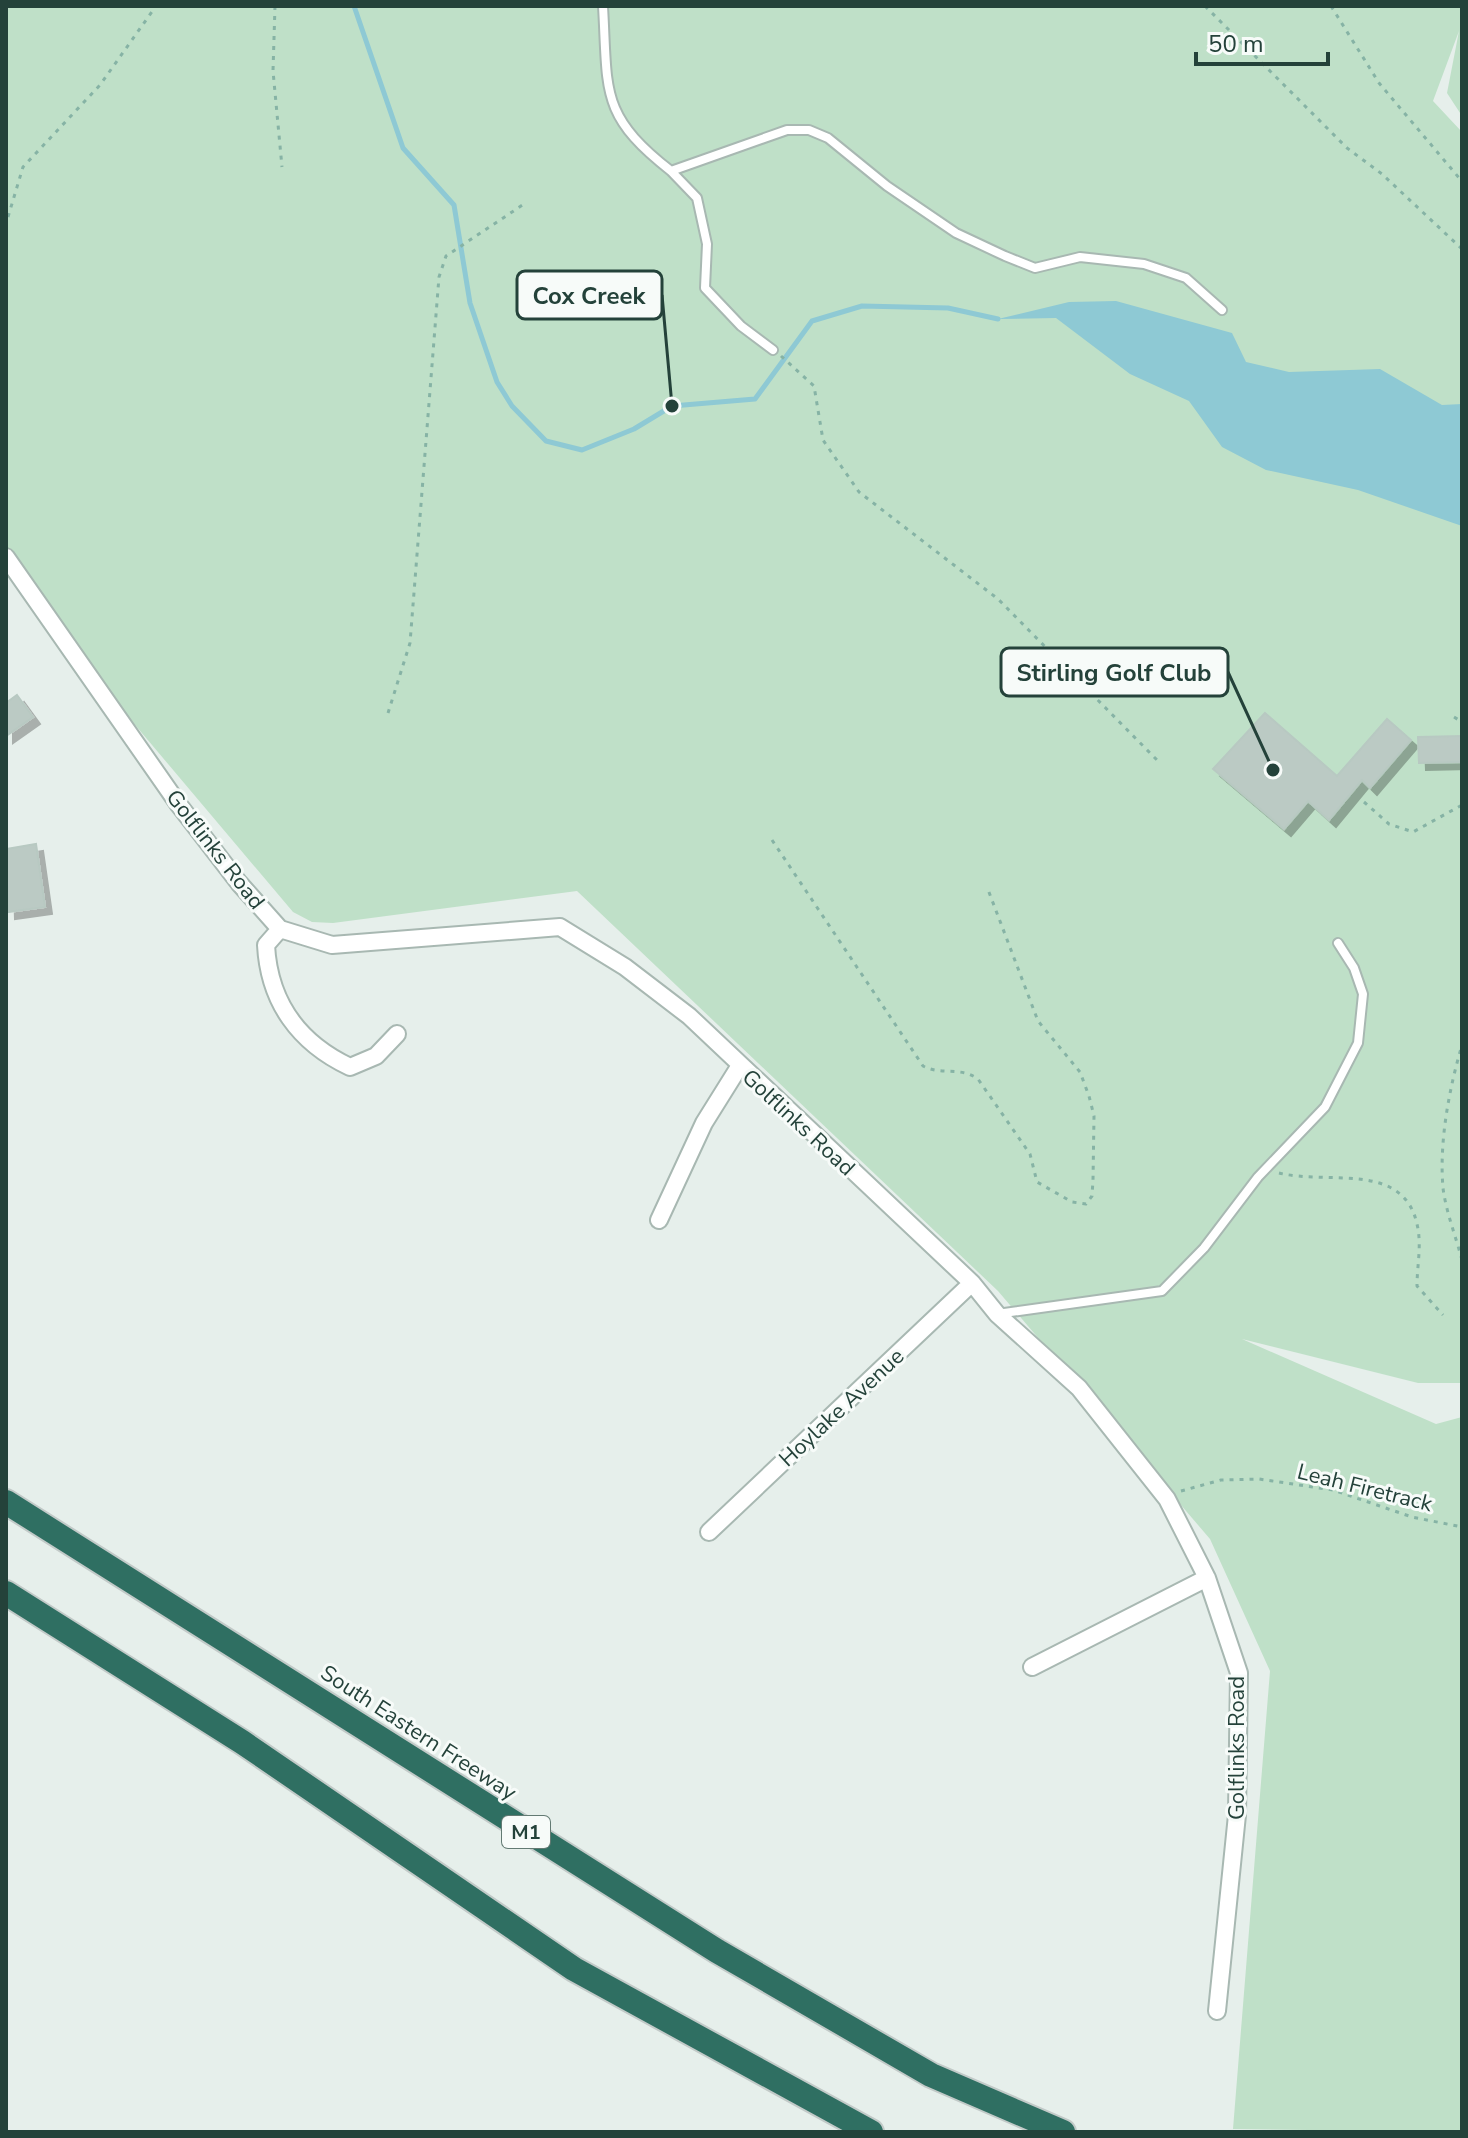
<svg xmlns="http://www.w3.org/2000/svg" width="1468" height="2138" viewBox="0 0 1468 2138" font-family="'Nunito Sans',sans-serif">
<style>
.green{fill:#bfe0c8}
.water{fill:#8ec9d4}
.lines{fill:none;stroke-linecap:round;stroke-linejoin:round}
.stream{stroke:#8ec9d4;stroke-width:5}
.building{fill:#bbcac4;stroke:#b8c9c2;stroke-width:2;filter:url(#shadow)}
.lane-casing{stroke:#a8b8b2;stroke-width:12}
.street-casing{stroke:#a8b8b2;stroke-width:20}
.highway-casing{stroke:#c2cac8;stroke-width:28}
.path{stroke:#86b3a5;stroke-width:3;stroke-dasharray:4 6;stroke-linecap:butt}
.lane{stroke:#fff;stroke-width:8}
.street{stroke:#fff;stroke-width:16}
.highway{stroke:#2f6f62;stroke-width:24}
.labels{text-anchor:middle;stroke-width:6;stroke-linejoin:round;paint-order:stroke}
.shield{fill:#f7fbf9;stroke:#637a73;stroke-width:2}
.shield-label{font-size:20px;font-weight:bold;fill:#24423a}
.street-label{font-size:22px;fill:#24423a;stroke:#f7fbf9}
.leader{fill:none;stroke:#24423a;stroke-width:3}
.callout-dot{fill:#24423a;stroke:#f7fbf9;stroke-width:3}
.callout{fill:#f7fbf9;stroke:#24423a;stroke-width:3}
.callout-label{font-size:24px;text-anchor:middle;font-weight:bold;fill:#24423a}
</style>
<defs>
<filter id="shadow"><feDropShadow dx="7" dy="7" stdDeviation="0" flood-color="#0004"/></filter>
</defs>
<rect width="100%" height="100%" fill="#e6efeb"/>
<!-- green -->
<path class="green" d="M6,6H1462V116L1447,93L1459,31L1433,101L1462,132V1383H1418L1242,1339L1436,1424L1462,1417V2132L1233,2129L1270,1671L1210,1539L998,1291L577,891L333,923L312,922L293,912L6,572Z"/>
<!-- water -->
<path class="water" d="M1116,301L1232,333L1246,362L1289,372L1380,369L1442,405L1462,404V526L1358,490L1266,470L1222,447L1189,401L1130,374L1056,318L998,319L1069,302Z"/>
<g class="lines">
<!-- stream -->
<path class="stream" d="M354,6L403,148L454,205L470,303L497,382L512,406L546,441L582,450L634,429L672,406L755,399L812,321L862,306L948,308L998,319"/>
</g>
<!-- building -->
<path class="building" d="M17,695L33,717L6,736V703Z
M1265,713L1337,776L1387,719L1411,740L1370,788L1362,780L1329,820L1308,801L1284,829L1213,769Z
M1462,736V762L1419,763L1418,737Z
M36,844L45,907L8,912L6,849Z"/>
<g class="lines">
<defs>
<path id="lane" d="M603,6C608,91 599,115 671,171L787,130H809L828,138L887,186L956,233L1005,256L1035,268L1080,257L1144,264L1186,278L1222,310
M671,171L697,198L707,244L705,288L741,326L773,350
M997,1314L1162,1291L1204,1248L1258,1177L1325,1107L1358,1043L1363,994L1354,968L1338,943"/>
<path id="street" d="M6,557L179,805L239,883L280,929L332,945L560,927L625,967L689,1016L972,1283L997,1314L1079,1388L1167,1499L1207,1578L1239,1673L1237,1815L1217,2011
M280,929L266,945C269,1002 299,1043 350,1067L376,1056L397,1034
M659,1220L704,1123L739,1067
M709,1532L972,1283
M1032,1667L1207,1578"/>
<path id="highway" d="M6,1502L717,1951L931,2075L1063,2132
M6,1593L242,1742L574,1969L871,2132"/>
</defs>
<!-- lane casing -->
<use href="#lane" class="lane-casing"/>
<!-- street casing -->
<use href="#street" class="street-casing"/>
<!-- highway casing -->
<use href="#highway" class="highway-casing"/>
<!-- path -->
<path class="path" d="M275,6L273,71L282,167
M1205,6L1347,148L1382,174L1462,249
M1331,6L1379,83L1460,179
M8,217L23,167L100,85L156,6
M781,356L814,386L823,440L859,492L998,599L1157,760
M388,713L410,643L439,277L446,256L524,204
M1454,717L1462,722
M1364,802L1389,824L1413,832L1462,805
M772,840L923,1066C942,1076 960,1066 978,1079L1030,1154L1037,1182L1072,1202L1086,1204L1092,1196L1093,1180L1094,1116L1089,1096L1080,1072L1038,1021L987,887
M1279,1173C1328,1185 1403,1161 1417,1224C1422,1245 1417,1265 1417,1286L1443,1315
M1462,1260C1456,1237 1446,1212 1443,1188C1439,1142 1449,1089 1462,1045
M1181,1491L1221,1480L1259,1479L1333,1490L1412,1517L1462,1527"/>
<!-- lane -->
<use href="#lane" class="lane"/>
<!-- street -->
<use href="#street" class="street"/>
<!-- highway -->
<use href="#highway" class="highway"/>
</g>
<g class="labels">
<!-- shield labels -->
<rect class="shield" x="502" y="1816" width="48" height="32" rx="6"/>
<g class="shield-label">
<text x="526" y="1839">M1</text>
</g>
<!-- street labels -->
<g class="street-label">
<text transform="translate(216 849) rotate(52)" y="8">Golflinks Road</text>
<text transform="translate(799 1122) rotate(43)" y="8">Golflinks Road</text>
<text transform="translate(841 1407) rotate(-43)" y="8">Hoylake Avenue</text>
<text transform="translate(1365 1487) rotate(14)" y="8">Leah Firetrack</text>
<text transform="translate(419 1732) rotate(33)" y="8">South Eastern Freeway</text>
<text transform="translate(1236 1748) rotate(-90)" y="8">Golflinks Road</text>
</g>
</g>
<!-- callouts -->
<path class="leader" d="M672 406L662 295M1273 770L1228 672"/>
<g class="callout-dot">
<circle cx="672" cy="406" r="8"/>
<circle cx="1273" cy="770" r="8"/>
</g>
<g class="callout">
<rect x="517" y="271" width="145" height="48" rx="8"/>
<rect x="1001" y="648" width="227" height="48" rx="8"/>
</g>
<g class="callout-label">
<text x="589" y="304">Cox Creek</text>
<text x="1114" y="681">Stirling Golf Club</text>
</g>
<!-- border -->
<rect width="1468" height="2138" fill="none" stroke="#24423a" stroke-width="16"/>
<!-- scale -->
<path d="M1196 52v12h132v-12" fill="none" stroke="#24423a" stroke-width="4"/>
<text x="1208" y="52" font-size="24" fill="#24423a" stroke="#f7fbf9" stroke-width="6" paint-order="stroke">50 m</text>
</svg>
